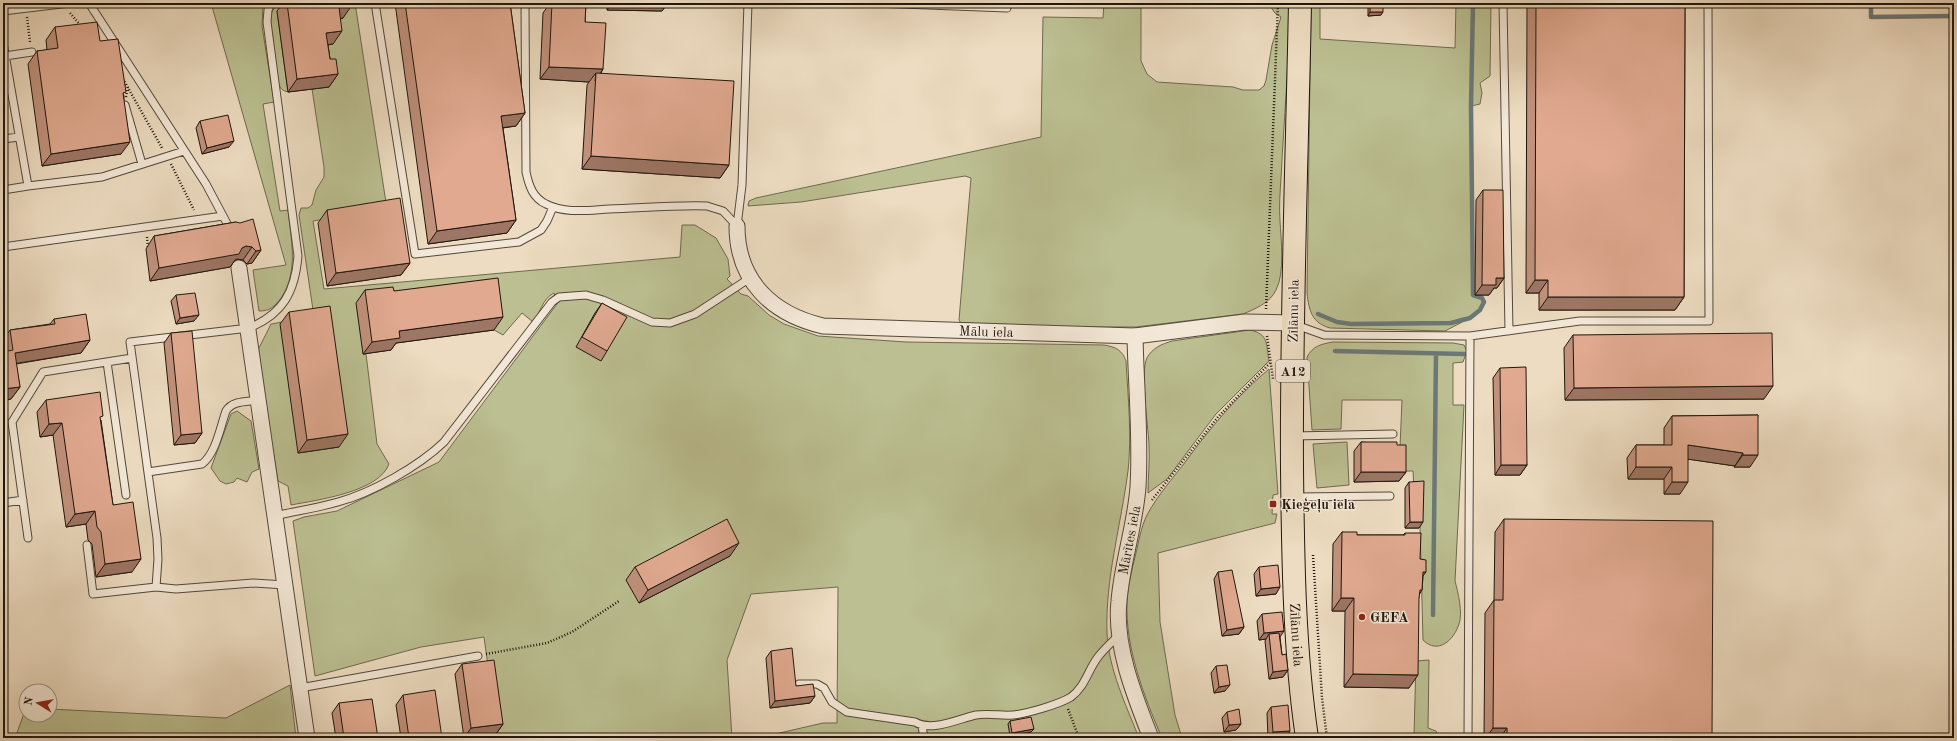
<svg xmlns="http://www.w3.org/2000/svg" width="1957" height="741" viewBox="0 0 1957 741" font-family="'Old Standard TT',serif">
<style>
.green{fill:#bbbf91;stroke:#6e6a4f}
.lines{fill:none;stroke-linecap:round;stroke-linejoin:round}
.stream{stroke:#6b7876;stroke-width:4.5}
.lane-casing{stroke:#53483a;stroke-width:9}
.street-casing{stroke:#53483a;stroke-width:17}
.highway-casing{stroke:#20160d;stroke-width:24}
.path{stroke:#20160d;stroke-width:2.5;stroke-dasharray:1 2;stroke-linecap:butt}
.lane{stroke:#f3e8d7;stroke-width:7}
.street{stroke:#f3e8d7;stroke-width:15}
.highway{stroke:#eddcc1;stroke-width:22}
.wall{fill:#c1917c;stroke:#20160d}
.shaded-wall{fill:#9d7665;stroke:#20160d}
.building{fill:#e0a990;stroke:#20160d}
.poi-dot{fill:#8f2418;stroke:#f3e8d7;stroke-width:1.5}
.labels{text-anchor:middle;stroke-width:3;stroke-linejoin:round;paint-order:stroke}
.shield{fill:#f3e8d7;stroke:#5f554a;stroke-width:1}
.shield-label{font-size:13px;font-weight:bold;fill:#20160d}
.street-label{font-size:14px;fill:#20160d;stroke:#f3e8d7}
.poi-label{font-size:14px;font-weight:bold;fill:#20160d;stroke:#f3e8d7;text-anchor:start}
</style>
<rect width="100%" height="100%" fill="#eddcc1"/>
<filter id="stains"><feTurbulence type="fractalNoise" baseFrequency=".005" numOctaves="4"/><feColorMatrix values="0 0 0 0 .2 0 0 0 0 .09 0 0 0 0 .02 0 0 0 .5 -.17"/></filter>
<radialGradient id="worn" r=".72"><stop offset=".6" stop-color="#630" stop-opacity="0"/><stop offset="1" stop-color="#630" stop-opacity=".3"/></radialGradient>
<!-- green -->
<path class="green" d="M211,3H263L262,26L274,102L263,104L280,211L288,210C291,240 299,271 281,298C274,307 270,311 259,311L253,270L286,265Z
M284,3H355L387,209L313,221L324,289L680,257L682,225H695L716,238L728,259L730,276L727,279L741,294L748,296L769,315L784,324L818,336L906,342L1104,345C1116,347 1122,350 1126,361C1128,398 1132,435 1128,471C1121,525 1105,579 1107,634C1109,670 1126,705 1139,738H758L823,723H837L838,587L751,594L727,660L732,738H498L484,637L421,647L315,676L293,521L304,517L337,511L439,462L557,304L554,293C542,299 541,312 533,322L522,313L503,335L494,330L488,290L363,354H366L377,444L389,464C379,492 317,500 291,505L288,486L278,481L257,352L271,324L288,321L313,310L299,215L301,208H308L312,205L316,190L324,177V167L312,89L329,86L277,11L288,92C284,91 282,90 280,87C274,77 267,23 272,12C274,7 279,4 284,3Z
M1104,3H1141V61L1147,74L1157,82L1233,87L1243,90H1259L1264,86L1266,80L1272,45L1281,17L1275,13L1268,3H1290C1289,61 1284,120 1281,178C1280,192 1279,207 1280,221C1281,239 1285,273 1276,290C1270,303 1255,309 1243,314L1136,327H1067L961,323L959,320L971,178L965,176L801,202L748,206L749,201L756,198L1041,137L1043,17L1103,18Z
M1311,3H1320V39L1455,48L1456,3H1491L1490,76L1480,83L1482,93L1480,104L1471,106L1473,295L1482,298L1484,302L1480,310L1470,318L1445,331L1330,328C1312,323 1309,311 1307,293Z
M1250,330C1269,334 1266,344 1269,361L1216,414L1167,479L1148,493C1148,477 1150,460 1149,444C1148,425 1140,372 1147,358C1152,348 1162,344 1172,341Z
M1333,342L1453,343L1464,345L1467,351L1463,362L1453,363V405H1464L1455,581C1458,592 1463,613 1459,624C1454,640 1438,655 1423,640L1419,488H1414L1413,471H1399L1402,400H1342L1341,429L1312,430L1307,357C1313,346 1321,344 1333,342Z
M1269,369L1278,494L1273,495L1272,514H1277L1275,523L1158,553L1160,622L1175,715L1182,738H1162C1144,696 1125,648 1127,601C1128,585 1132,569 1136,553C1139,541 1141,527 1147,515C1157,496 1173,478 1186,461C1210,428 1238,395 1269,369Z
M237,411L251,421L259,469L252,472L247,482L237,478L234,482L226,484L220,481L211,468L231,414Z
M1347,442L1349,485L1317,488L1313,444Z
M1429,660L1428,728L1436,731L1439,738H1391L1414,736L1416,661Z
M290,685L296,738H15L26,708V715H50V709L226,718Z"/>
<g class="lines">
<!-- stream -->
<path class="stream" d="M1871,3V17L1954,16
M1318,314L1337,322L1351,324L1451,323L1470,318L1480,310L1484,302L1482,298L1473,295L1471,106L1473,3
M1335,351L1464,354
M1433,615L1436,354"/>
<defs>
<path id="lane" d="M89,3L206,184L231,231
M375,3L415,254L519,242L541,230L547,221L553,207
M525,3L526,172C529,186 533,198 546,204C565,214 589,210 609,209C642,208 674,205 707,206L723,211L737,226
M875,3L1007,8V3
M1503,3L1509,331
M3,11L70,3
M3,43L28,186L102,177L184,151
M5,56L32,52
M125,105L142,164
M3,139L19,137
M3,190L28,186
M737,226L742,185L748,3
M3,247L223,216
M1296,325L1324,335L1470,336L1580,321H1709L1708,3
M107,362L126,495
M1293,436L1393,434
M148,472L202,464C216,453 220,428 226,411C233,400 247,402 259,400
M1295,497L1390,496
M3,503L23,500
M275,516C296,511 317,508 338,502C372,493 419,466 444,442L552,302L559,297L586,295L603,300L652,322L670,323L695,314L750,278
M28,538L12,422L43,372L132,358
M87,545L93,594L156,587L176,589L253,583L285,585
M156,587L158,559L157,538L130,342L249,328C283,314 295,292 298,256L267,22L268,10L271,3
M799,684H817L824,688L832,702L847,712L915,722C932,732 958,719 976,715C989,713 1001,716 1013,715C1026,714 1060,704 1071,697C1085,687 1088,670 1098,657C1104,649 1112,642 1119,635
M300,688L478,656
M922,726L924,738
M1468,738L1470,336"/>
<g id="street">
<path id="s1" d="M737,226C737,281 772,314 823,326L1135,336L1245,322L1293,323"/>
<path d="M239,268L307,738"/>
<path d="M1135,336C1136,387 1141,437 1138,487C1135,526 1122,563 1119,601C1114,646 1135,697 1151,738"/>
</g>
<g id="highway">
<path id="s2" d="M1300,3C1297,158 1291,314 1292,469C1293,558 1294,649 1307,738"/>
</g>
</defs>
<!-- lane casing -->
<use href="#lane" class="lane-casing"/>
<!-- street casing -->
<use href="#street" class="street-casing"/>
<!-- highway casing -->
<use href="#highway" class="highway-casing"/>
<!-- path -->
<path class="path" d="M70,13L81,26
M27,17L30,42
M123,79L162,148
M126,97L128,86
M171,164L194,210
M147,237L148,248
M1266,309L1278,3
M1267,336L1273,379
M1152,500L1218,417L1270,363
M1313,555L1322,698L1327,738
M486,654L547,643L572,632L619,601
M1068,709L1079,738"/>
<!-- lane -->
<use href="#lane" class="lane"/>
<!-- street -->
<use href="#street" class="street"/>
<!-- highway -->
<use href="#highway" class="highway"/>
</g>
<!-- wall -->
<path class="wall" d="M283,3H351L343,18L340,19L333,44L328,45L330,59L338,74L329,87L288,92L277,11Z
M395,3H510L525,113L516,126L503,128L516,220L507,233L428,244Z
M550,3H586L585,22L603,69L601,73L729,165L720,178L582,169L587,85L589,82L540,79L543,13Z
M607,3H668L662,11L607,10Z
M1369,3H1383L1381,15L1368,16V5Z
M1527,3H1685L1684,297L1675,310H1539V293H1526Z
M55,27L100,41L124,96L121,154L42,166L28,64L37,51L47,50L46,40Z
M200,121L229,147L202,154L196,128Z
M1483,190L1504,278L1497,288H1494L1489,295H1475L1476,200Z
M327,210L410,263L401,275L327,286L318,223Z
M236,222L261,250L252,263L247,264L243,260L237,259L235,260L230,267L150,281L146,249L154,236Z
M365,290L394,291L494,330L396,343L391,350L363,354L356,303Z
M176,295L194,321L176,324L171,301Z
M602,303L607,351L601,361L576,347L595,313Z
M289,312L339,447L298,453L280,324Z
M54,319L90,340L81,353L16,364L20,387L11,399L3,401V340L10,330L50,324Z
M171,333L202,433L195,443L174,445L164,343Z
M1573,335L1764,399L1565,400L1564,348Z
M1500,368L1527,465L1520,475H1495L1493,378Z
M46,400L101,420L113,505L132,572L96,577L92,544L88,540L86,524L66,527L53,435L40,437L37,412Z
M1758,415L1750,467H1734L1735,466L1688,459L1680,494H1664V479H1628L1627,458L1636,445H1664V428L1672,416Z
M1361,442L1397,445L1406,472L1399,481L1354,482V451Z
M1409,482L1419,528H1405V488Z
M1504,519L1712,738H1484L1485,613L1494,600L1495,532Z
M1342,532L1357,535H1403L1405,533L1420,559L1423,577L1422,590L1419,595L1409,688L1344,687L1345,611H1332L1333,544Z
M730,556L639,603L626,580L635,567Z
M1259,567L1276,594L1256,596L1254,574Z
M1218,572L1244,627L1239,634L1222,636L1214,579Z
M1262,614L1280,637L1282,655L1288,670L1283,677L1269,679L1265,641L1266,639L1259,640L1257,621Z
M771,651L796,686L815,696L810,703L770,708L766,658Z
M462,664L503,724L496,734L464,738L455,674Z
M1216,666L1225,691L1214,693L1211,673Z
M403,695L442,738H401L396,705Z
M339,703L378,738H336L332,713Z
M1271,707L1286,738H1268L1267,713Z
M1227,712L1241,724L1236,730L1224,732L1222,718Z
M1010,721L1034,729L1031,732L1010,736L1008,724Z"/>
<!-- shaded-wall -->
<path class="shaded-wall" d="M612,3H668L662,11L607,10Z
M352,5L343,18L330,20L339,7Z
M1370,12H1383L1381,15L1368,16Z
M342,31L333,44L317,46L326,33Z
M549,67L603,69L595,81L596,73L589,82L540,79Z
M338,74L329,87L288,92L297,79Z
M525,113L516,126L492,129L501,116Z
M234,141L229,147L202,154L207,148Z
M130,142L121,154L42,166L51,154Z
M591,156L729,165L720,178L582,169Z
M516,220L507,233L428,244L437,231Z
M246,246L252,247L243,260L237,259L235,260L230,267L150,281L159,268L242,248Z
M261,250L252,263L247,264L256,251Z
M410,263L401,275L327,286L336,273Z
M1496,278H1504L1497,288H1494L1489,295H1475L1482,285Z
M1535,280H1548L1539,293H1526Z
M1548,297H1684L1675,310H1539Z
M199,315L194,321L176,324L180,318Z
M503,317L494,330L396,343L391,350L363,354L372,342L399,331Z
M90,340L81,353L6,365L15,353Z
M1773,386L1764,399L1565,400L1574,388Z
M20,387L11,399L3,401V389Z
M62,423L53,435L40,437L49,424Z
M202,433L195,443L174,445L181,435Z
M348,434L339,447L298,453L307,440Z
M1688,445L1743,453L1735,466L1680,458Z
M1743,455H1758L1750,467H1734Z
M1501,465H1527L1520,475H1495Z
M1636,467H1672L1664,479H1628Z
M1361,472H1406L1399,481L1354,482Z
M1672,482H1688L1680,494H1664Z
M95,511L86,524L66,527L75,514Z
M1410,522H1423L1419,528H1405Z
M739,543L730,556L639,603L648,590Z
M141,559L132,572L96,577L105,564Z
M1423,572H1426L1417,584Z
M1280,587L1276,594L1256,596L1261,589Z
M1341,598H1354L1345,611H1332Z
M1244,627L1239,634L1222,636L1227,630Z
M1284,631L1280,637L1269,634L1266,639L1259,640L1264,633Z
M1288,670L1283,677L1269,679L1273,672Z
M1353,674L1418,675L1409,688L1344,687Z
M1230,685L1225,691L1214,693L1219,687Z
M815,696L810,703L770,708L775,701Z
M503,724L496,734L464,738L471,728Z
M1241,724L1236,730L1224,732L1229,725Z
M1493,728H1507L1500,738H1486Z
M1034,729L1031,732L1010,736L1012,733Z
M1290,731L1286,738H1269L1273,732Z"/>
<!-- building -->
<path class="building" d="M287,3H351L352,5L339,7L342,31L326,33L330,59H336L338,74L297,79Z
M405,3H510L525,113L501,116L516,220L437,231Z
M552,3H586L585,22L606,23L603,69L549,67Z
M1370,3H1383V12H1370Z
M1536,3H1685L1684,297H1548V280H1535Z
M97,22L100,41L118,39L126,92L123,93L130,142L51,154L37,51L58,48L55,27Z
M596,73L734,81L729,165L591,156Z
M228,115L234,141L207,148L200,121Z
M1483,190H1503L1504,278H1496V285H1482Z
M400,198L410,263L336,273L327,210Z
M253,219L261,250L256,251L252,247L246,246L242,248L239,254L159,268L154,236L236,222L240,223Z
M498,278L503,317L399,331L400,338L372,342L365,290L393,287L394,291Z
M195,293L199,315L180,318L176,295Z
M602,303L627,317L607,351L582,337Z
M330,306L348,434L307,440L289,312Z
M86,314L90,340L15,353L20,387L3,389V352L13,350L10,330L55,324L54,319Z
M192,331L202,433L181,435L171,333Z
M1772,333L1773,386L1574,388L1573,335Z
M1526,367L1527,465H1501L1500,368Z
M100,392L103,416L100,417L113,505L133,502L141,559L105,564L101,532L97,527L95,511L75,514L62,423L49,424L46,400Z
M1758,415V455H1743V453L1688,445V482H1672V467H1636V445H1672V416Z
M1361,442H1397V445H1406V472H1361Z
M1424,481L1423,522H1410L1409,482Z
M727,519L739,543L648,590L635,567Z
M1504,519L1713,521L1712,738H1507V728H1493L1494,600H1503Z
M1342,532H1357V535H1405V533H1421L1420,559L1426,560V572H1423L1422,590H1420L1419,598L1418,675L1353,674L1354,598H1341Z
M1278,565L1280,587L1261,589L1259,567Z
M1232,570L1244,627L1227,630L1218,572Z
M1282,612L1284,631L1264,633L1262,614Z
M1279,633L1282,655L1286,654L1288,670L1273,672L1269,634Z
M792,648L796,686L813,684L815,696L775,701L771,651Z
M494,660L503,724L471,728L462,664Z
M1227,665L1230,685L1219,687L1216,666Z
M435,690L442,738H409L403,695Z
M372,699L378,738H344L339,703Z
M1288,705L1290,731L1273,732L1271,707Z
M1239,709L1241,724L1229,725L1227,712Z
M1031,717L1034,729L1012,733L1010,721Z"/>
<!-- markers -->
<g class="poi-dot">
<rect x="1269" y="500" width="8" height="8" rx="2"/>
<circle cx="1362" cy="617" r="4"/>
</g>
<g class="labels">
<!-- shield labels -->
<rect class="shield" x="1276" y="360" width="34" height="22" rx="3"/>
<g class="shield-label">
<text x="1293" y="376">A12</text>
</g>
<!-- street labels -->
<g class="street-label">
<text transform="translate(1293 311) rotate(-89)" y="5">Zīlānu iela</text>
<text dy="5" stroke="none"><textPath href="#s1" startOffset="307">Mālu iela</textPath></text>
<text transform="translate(1129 540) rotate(-79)" y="5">Mārītes iela</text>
<text dy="5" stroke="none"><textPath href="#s2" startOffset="632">Zīlānu iela</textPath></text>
</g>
<!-- poi labels -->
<g class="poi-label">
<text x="1281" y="509">Ķieģeļu iela</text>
<text x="1370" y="622">GEFA</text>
</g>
</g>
<!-- margin -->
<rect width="1957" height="741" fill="none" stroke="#eddcc1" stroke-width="16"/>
<rect x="4" y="4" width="1949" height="733" fill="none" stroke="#20160d" stroke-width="2"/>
<rect x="8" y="8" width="1941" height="725" fill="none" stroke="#20160d"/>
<!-- north arrow -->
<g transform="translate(38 703) rotate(281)"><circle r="19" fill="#f3e8d7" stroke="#9f9486"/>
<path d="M0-3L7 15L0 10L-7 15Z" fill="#8f2418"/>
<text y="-6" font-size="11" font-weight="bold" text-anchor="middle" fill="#20160d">N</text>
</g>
<rect width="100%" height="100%" filter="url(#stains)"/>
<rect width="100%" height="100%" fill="url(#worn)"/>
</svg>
